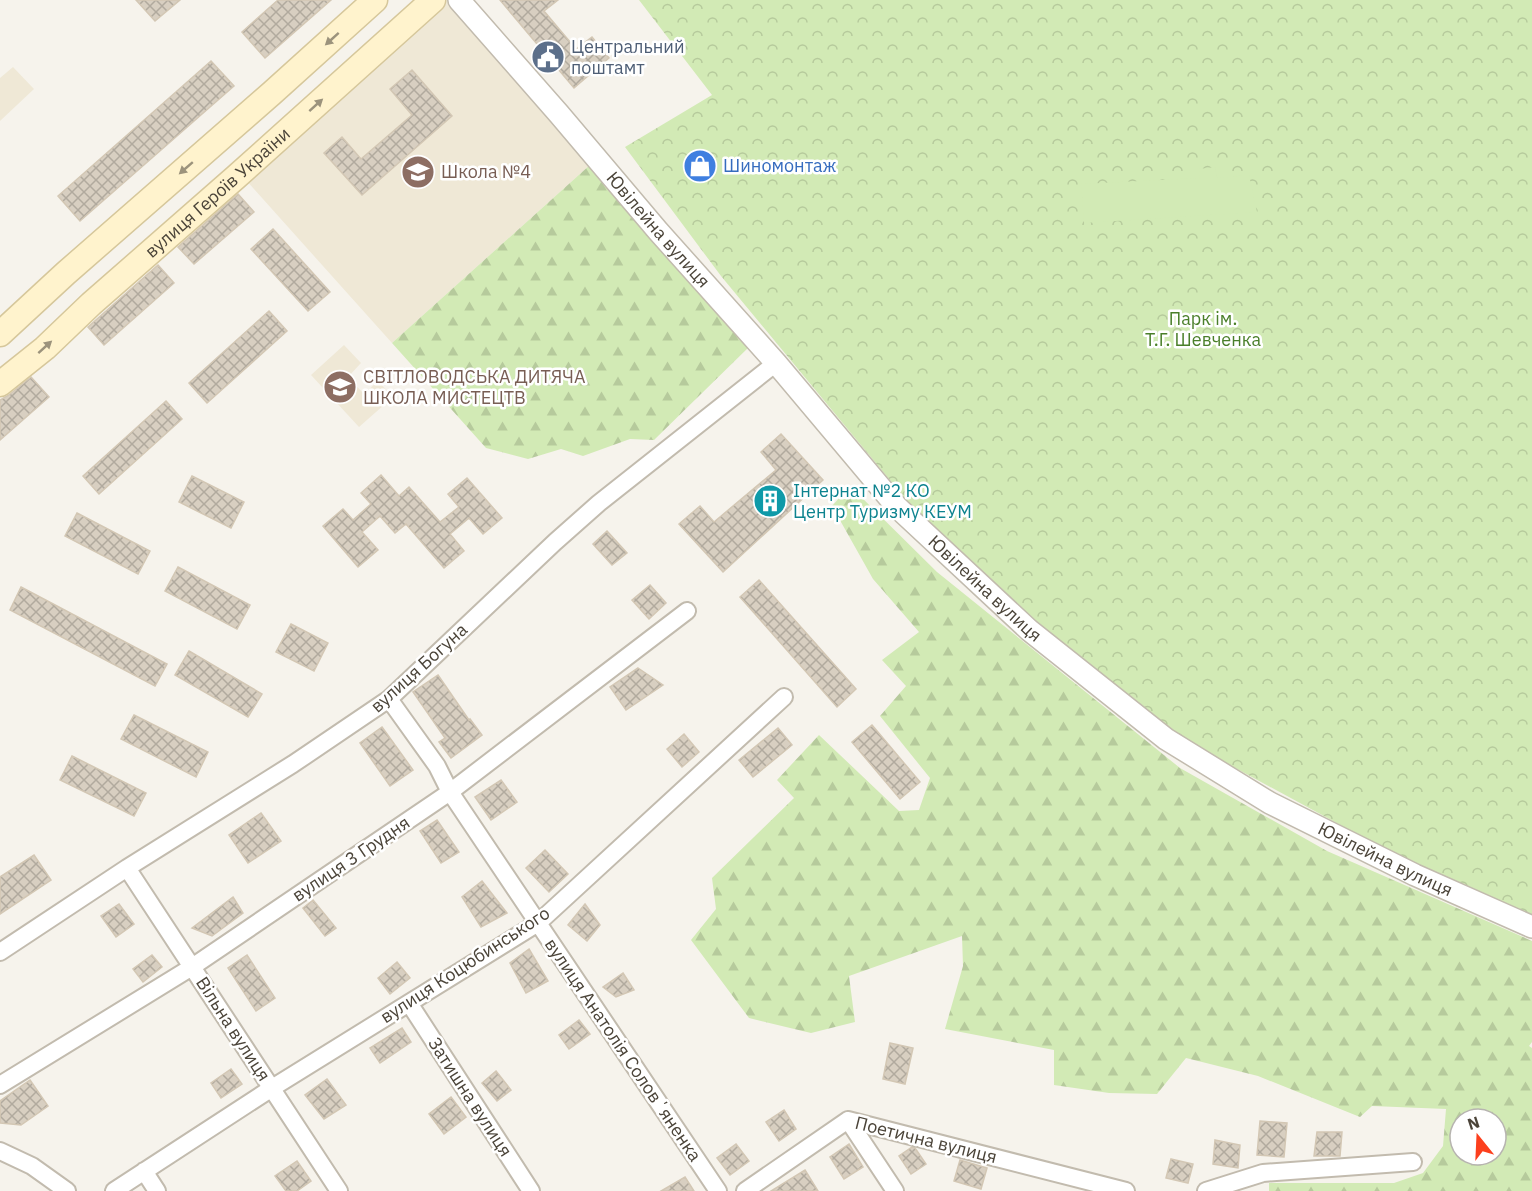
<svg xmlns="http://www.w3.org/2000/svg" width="1532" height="1191" viewBox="0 0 1532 1191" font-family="'IBM Plex Sans',sans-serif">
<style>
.education{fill:#efe8d6}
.forest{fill:url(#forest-firs);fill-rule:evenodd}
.park{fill:url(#park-crowns)}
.garden{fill:#d2eab5}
.building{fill:url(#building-cross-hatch);stroke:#d3c7b4;stroke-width:1.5}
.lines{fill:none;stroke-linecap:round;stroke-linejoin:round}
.minor-casing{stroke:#c2bbae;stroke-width:20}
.tertiary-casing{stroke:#c2bbae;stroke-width:24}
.secondary-casing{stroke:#d6c79b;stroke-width:27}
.minor{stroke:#fff;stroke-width:16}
.tertiary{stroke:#fff;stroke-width:21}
.secondary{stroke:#fff3cd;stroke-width:24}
.oneway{fill:#9c937c}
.labels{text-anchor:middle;stroke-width:5;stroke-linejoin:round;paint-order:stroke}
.service-label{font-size:18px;fill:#4e5e75;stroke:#fff;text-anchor:start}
.shop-label{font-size:18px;fill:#366cbe;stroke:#fff;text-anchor:start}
.education-label{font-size:18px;fill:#785e54;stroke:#fff;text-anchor:start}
.street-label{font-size:18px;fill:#4b4439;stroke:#fff}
.park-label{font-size:18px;fill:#4a7f2a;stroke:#fff}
.culture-label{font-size:18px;fill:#0d838f;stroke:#fff;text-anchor:start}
</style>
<defs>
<pattern id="forest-firs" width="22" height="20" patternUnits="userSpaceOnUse" patternTransform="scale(1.5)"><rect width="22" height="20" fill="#d2eab5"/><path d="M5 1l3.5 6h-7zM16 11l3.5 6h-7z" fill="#b6ca9c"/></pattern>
<pattern id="park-crowns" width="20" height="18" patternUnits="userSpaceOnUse" patternTransform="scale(1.5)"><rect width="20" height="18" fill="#d2eab5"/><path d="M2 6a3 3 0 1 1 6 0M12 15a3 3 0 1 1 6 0" fill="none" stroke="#b6ca9c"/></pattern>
<pattern id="building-cross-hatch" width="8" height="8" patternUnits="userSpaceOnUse" patternTransform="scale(1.5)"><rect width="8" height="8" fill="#d8cfc1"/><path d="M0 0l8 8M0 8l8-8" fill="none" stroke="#b1aa9e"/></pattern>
</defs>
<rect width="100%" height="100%" fill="#f6f3ec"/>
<!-- education -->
<path class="education" d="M447,0L591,164L392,343L245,179Z
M13,67L34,89L0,121V78Z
M344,345L361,363L348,377L364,394L378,381L393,397L359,427L311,375Z"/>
<!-- forest -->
<path class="forest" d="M591,164L749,347L654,440L630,439L583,456L561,449L528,459L486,448L392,343Z
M850,486L937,572L1180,768L1327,851L1532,941V1042L1529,1046L1532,1048V1191H1269V1183H1394L1423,1173L1443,1146L1446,1109L1372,1106L1360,1117L1258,1076L1186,1058L1157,1094L1109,1093L1054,1085V1050L945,1029L963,966L962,936L849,976L855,1022L811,1033L749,1018L691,940L716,909L712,878L794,798L777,780L819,735L899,811L919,810L930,778L880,716L906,686L882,660L919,632L873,579L832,506ZM1460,1119H1496V1155H1460Z"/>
<!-- park -->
<path class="park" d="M639,0H1532V915L1392,853L1180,738L1055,641L908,502L721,276L625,147L712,95Z"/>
<!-- garden -->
<path class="garden" d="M1215,167L1217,178L1249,175L1257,212L1084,223L1081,184L1200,178L1199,169Z"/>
<!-- building -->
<path class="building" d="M136,0H180L155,21Z
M278,0H331L265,58L242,32Z
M500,0H558L544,11L576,49L592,37L609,58L574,88Z
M211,61L234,86L80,221L58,196Z
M412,70L452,116L362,195L324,153L342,137L361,159L412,115L390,89Z
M238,194L254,212L194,264L178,247Z
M273,229L330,292L308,311L251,249Z
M158,265L174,283L104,345L88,327Z
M269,311L287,331L207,403L189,383Z
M31,377L49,397L0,440V400L9,395Z
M166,401L182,419L99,494L83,476Z
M781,434L823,480L723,572L679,524L700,506L714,522L776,470L761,452Z
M381,475L399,496L409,487L440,522L459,507L448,494L467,478L502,518L483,534L469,518L450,534L464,551L444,568L406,524L395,533L380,516L362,532L378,550L358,567L323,526L343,509L353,520L371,504L361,493Z
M192,476L244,502L231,528L179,502Z
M77,513L150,551L138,574L65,536Z
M607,531L627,553L612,565L593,544Z
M178,567L250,605L237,629L165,591Z
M759,580L856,689L837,707L740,597Z
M650,585L666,603L649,619L632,600Z
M21,587L167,664L155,686L10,610Z
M291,624L328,643L314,671L276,652Z
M189,651L262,694L248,717L175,675Z
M638,668L663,685L626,710L610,687Z
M438,675L469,720L470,719L482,735L451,758L439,742L445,738L413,692Z
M134,715L208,752L196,777L121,739Z
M872,725L920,782L900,799L852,742Z
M382,727L413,770L390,786L360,743Z
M778,728L792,745L753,777L739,760Z
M684,734L699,752L682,767L667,749Z
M72,756L146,793L134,816L60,780Z
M501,780L517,802L491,820L475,797Z
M261,813L281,841L248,863L229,835Z
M437,820L459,852L441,863L420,831Z
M545,850L568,874L549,892L526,868Z
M34,855L51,880L0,914V877Z
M482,881L507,913L481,927L462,897Z
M233,897L243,913L212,936L192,928Z
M313,900L336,928L325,936L303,908Z
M119,904L134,924L116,937L101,916Z
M585,904L600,925L587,941L568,925Z
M529,949L548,981L526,993L510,963Z
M152,955L162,967L143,982L133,969Z
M247,955L275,998L256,1011L228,968Z
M397,962L410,978L390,994L378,978Z
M623,973L634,990L616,997L603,987Z
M579,1020L590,1034L569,1049L559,1035Z
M402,1028L411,1042L380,1063L370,1048Z
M890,1043L913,1048L905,1084L883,1079Z
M231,1069L242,1084L221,1098L211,1083Z
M496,1071L511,1090L497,1101L482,1083Z
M327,1079L346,1105L324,1119L305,1095Z
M30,1080L48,1106L21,1125L0,1123V1101Z
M451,1097L466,1117L444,1134L429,1114Z
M784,1110L796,1129L779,1141L766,1122Z
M1260,1121L1287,1123L1284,1157L1257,1155Z
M1317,1132H1342L1340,1156H1314Z
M1215,1140L1240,1145L1238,1168L1213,1164Z
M736,1144L749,1161L730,1175L717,1158Z
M849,1144L863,1167L844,1179L830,1157Z
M912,1147L915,1148L926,1164L911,1174L899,1156Z
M1171,1159L1193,1164L1188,1183L1166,1178Z
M960,1160L987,1168L981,1189L954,1181Z
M297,1161L311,1181L297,1191H286L275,1176Z
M805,1170L818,1191H771Z
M685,1177L694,1191H661Z"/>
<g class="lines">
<defs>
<path id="minor" d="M389,699L437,766L450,792L718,1191
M127,868L339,1191
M0,952L127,868L293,764L389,699L555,542L599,503L776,363
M409,1003L531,1191
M0,1085L192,967L450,792L687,611
M848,1120L895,1191
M0,1151L32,1166L67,1191
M144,1171L157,1191
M114,1191L272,1088L538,923L784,697
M745,1191L848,1120L1126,1191
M1206,1191L1263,1173L1413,1162"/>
<g id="tertiary">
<path id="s1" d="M459,0L559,114L658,231L776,363L897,507L1029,630L1166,739L1270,803L1415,875L1532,927"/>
</g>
<g id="secondary">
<path d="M0,334L66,273L272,93L375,0"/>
<path id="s2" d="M0,384L45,348L91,304L236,177L433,0"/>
</g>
</defs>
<!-- minor casing -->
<use href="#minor" class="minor-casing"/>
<!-- tertiary casing -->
<use href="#tertiary" class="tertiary-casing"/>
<!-- secondary casing -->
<use href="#secondary" class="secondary-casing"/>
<!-- minor -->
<use href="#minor" class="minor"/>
<!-- tertiary -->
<use href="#tertiary" class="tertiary"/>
<!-- secondary -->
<use href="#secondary" class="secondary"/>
</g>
<!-- one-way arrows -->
<defs><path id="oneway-solid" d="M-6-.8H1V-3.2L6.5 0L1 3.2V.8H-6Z" transform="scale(1.5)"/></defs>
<g class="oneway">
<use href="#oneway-solid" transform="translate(332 39) rotate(138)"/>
<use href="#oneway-solid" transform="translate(316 105) rotate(-42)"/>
<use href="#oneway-solid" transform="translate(186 168) rotate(139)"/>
<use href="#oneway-solid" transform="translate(45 347) rotate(-42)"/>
</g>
<!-- icons -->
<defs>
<symbol id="civic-disc" viewBox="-11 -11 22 22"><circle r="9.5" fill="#5c6f8a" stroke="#fff"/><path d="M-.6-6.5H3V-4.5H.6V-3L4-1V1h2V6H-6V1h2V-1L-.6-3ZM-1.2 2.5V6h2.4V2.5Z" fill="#fff"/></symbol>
<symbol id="shop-disc" viewBox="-11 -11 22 22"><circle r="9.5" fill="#3f7fe0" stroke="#fff"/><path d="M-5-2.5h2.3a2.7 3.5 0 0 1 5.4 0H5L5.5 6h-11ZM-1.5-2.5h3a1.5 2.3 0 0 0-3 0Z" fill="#fff"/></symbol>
<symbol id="school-disc" viewBox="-11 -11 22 22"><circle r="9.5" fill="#8d6e63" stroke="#fff"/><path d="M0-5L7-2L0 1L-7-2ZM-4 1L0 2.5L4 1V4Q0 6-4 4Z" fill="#fff"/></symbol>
<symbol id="building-disc" viewBox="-11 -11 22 22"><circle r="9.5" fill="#0f9aa8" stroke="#fff"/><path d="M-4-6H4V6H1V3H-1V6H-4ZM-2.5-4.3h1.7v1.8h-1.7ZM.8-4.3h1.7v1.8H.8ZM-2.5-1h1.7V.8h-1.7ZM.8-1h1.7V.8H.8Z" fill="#fff"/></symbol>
</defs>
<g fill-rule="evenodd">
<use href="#civic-disc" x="529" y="38" width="38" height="38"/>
<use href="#shop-disc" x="681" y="147" width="38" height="38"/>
<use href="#school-disc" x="399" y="153" width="38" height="38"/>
<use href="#school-disc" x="321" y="368" width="38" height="38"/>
<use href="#building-disc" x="751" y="482" width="38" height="38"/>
</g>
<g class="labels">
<!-- service labels -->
<g class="service-label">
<text x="571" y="53">Центральний<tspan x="571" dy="21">поштамт</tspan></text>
</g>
<!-- shop labels -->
<g class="shop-label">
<text x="723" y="172">Шиномонтаж</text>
</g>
<!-- education labels -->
<g class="education-label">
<text x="441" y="178">Школа №4</text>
<text x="363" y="383">СВІТЛОВОДСЬКА ДИТЯЧА<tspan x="363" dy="21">ШКОЛА МИСТЕЦТВ</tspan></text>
</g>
<!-- street labels -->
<g class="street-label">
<text dy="6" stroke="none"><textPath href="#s2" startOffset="290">вулиця Героїв України</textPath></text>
<text dy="6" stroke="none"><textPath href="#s1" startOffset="304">Ювілейна вулиця</textPath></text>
<text dy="6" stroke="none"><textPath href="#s1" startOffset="790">Ювілейна вулиця</textPath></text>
<text transform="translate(419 668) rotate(-42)" y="6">вулиця Богуна</text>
<text transform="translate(351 859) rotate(-34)" y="6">вулиця 3 Грудня</text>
<text dy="6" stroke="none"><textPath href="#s1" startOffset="1276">Ювілейна вулиця</textPath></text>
<text transform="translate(465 965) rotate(-33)" y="6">вулиця Коцюбинського</text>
<text transform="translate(233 1029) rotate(57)" y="6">Вільна вулиця</text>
<text transform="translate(623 1050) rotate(56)" y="6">вулиця Анатолія Соловʼяненка</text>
<text transform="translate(470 1097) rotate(57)" y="6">Затишна вулиця</text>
<text transform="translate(926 1140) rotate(14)" y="6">Поетична вулиця</text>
</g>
<!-- park labels -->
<g class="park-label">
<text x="1203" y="325">Парк ім.<tspan x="1203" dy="21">Т.Г. Шевченка</tspan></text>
</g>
<!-- culture labels -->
<g class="culture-label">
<text x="793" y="497">Інтернат №2 КО<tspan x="793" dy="21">Центр Туризму КЕУМ</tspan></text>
</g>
</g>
<!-- north arrow -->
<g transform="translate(1478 1137) rotate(342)"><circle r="28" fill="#ffffff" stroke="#b7b4b0" stroke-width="1.5"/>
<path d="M0-4.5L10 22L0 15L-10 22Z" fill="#fc3f1d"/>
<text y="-9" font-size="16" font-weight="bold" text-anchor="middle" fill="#4b4439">N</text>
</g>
</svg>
